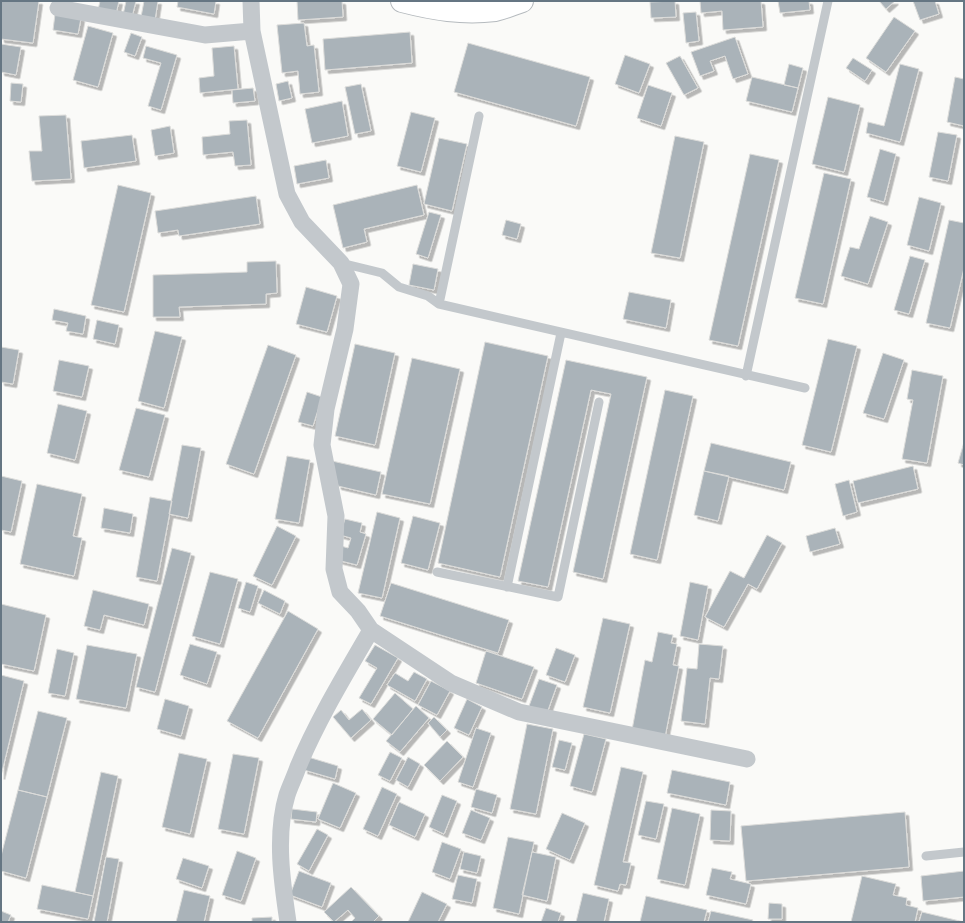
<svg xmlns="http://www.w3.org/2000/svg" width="965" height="923" viewBox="0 0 965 923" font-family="Karla,sans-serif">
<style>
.building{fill:#aab3b9;stroke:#dcdcda;filter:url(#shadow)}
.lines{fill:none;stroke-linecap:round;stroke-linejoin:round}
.primary-casing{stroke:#b5babe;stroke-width:24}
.lane{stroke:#c3c8cc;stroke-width:9}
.street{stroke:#c3c8cc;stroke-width:17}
.primary{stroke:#fff;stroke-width:22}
</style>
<defs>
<filter id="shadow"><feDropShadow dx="3.5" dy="3.5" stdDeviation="0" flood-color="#0004"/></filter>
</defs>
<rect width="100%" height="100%" fill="#fafaf8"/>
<!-- building -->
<path class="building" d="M1,1H39L33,43L1,39Z
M100,1H119L116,14L98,10Z
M126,1H136L132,17L123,15Z
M144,1H158L155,20L141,17Z
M178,1H216L214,14L177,7Z
M297,1H342L343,17L298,20Z
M675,1L676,17L651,18L650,2Z
M700,1H761L763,27L723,30L722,11L701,13Z
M778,1H809L810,10L780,13Z
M879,1H895L886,9Z
M913,1H935L939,14L920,20Z
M696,12L699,41L686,43L683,13Z
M55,14L81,18L78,34L53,30Z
M894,17L915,31L886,72L866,58Z
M304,23L307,46L314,45L319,92L300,94L298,71L282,73L277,25Z
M88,26L113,33L98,87L73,80Z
M410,32L412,63L325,70L323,39Z
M131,33L142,37L135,56L124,52Z
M735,37L748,74L733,79L725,56L710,61L714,71L700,76L691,52Z
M468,43L590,77L576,126L454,92Z
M1,44L21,47L16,75L1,72Z
M146,46L177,55L161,110L148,106L161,63L143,58Z
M234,46L238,89L200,93L199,78L214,76L212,48Z
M625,55L650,64L639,93L615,84Z
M680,56L698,88L684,95L666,63Z
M853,58L872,70L865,81L846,68Z
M789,64L803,68L798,88L784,85Z
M900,64L919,69L900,142L866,133L868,122L884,126Z
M752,77L798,88L792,112L746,101Z
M955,77L964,79V126L947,122Z
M288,81L292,98L279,101L276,84Z
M11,83L23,84L21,102L10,101Z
M361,84L371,131L355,134L345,87Z
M648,85L672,93L661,126L637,118Z
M253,88L255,101L233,103L232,90Z
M828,97L860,105L844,172L812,164Z
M342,101L348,136L312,143L305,109Z
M411,112L435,118L421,172L397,166Z
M66,115L71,179L32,181L29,151H42L39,116Z
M247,120L251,165L235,166L233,152L203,155L202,137L230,134L229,121Z
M170,126L174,153L155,156L151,130Z
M938,132L957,135L948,181L929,177Z
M132,135L136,161L84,168L81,141Z
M675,136L704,142L680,258L651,253Z
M439,138L467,144L452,211L424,204Z
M880,149L896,154L884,202L867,197Z
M750,154L779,160L738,346L709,340Z
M326,160L329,178L297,184L294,166Z
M824,173L851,179L823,304L795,298Z
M118,185L151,193L124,312L91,305Z
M417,185L424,215L364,229L367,242L343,248L333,205Z
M256,196L260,224L179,236L178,230L158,233L155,211Z
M919,197L941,203L929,251L907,245Z
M429,212L441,215L428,258L416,254Z
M870,216L888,222L868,284L841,276L850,247L859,249Z
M506,220L521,224L517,239L502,235Z
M949,220L964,223V268L950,328L926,323Z
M910,256L925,260L909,314L894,310Z
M276,261L277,293L266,294V304L179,307L180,317H153V275L247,272V262Z
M413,264L438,269L434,290L409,285Z
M306,287L337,296L327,332L296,324Z
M629,292L671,300L666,328L623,319Z
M54,309L86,316L83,334L66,331L68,323L52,320Z
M97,320L119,325L115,344L93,339Z
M155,331L182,337L164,408L138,401Z
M828,339L857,346L831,452L802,445Z
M485,342L548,356L500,577L438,563Z
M355,344L395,353L375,445L335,436Z
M268,345L296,355L254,474L226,464Z
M1,347L19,350L13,384L1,382Z
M883,353L904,360L884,419L863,413Z
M412,358L460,369L430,504L382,494Z
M59,360L89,366L82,397L53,391Z
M566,360L647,377L603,579L573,572L611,394L591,390L548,587L518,581Z
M912,370L943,376L927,463L902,459L913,400L907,399Z
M665,390L693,396L657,560L630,554Z
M307,392L322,397L313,426L298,422Z
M58,404L87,411L75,460L47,453Z
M136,408L165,415L149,477L119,470Z
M964,442V465L958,463Z
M711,443L791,462L784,490L704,471Z
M182,445L201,448L188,518L169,514Z
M287,456L310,460L299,523L275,519Z
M332,461L381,472L376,495L338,486Z
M913,466L918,489L858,503L853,481Z
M704,471L729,476L718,521L694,515Z
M1,476L22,481L11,532L1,530Z
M849,480L857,512L843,516L835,484Z
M37,484L82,494L73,536L82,538L74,576L20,564Z
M150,497L172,501L157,581L136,577Z
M104,508L133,514L130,533L101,528Z
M377,512L400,518L382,598L358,593Z
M413,516L440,523L428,570L401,563Z
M345,519L362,523L360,532L366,534L357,565L337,560L341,546L348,548L351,538L340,535Z
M277,526L296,536L272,585L253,576Z
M835,528L840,544L810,552L806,536Z
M767,535L782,543L757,589L748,584L724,627L705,617L730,571L744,578Z
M172,548L191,553L155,692L136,687Z
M210,572L238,579L220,644L192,636Z
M246,582L258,586L250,612L238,608Z
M690,582L708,586L698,640L680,636Z
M391,583L509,620L498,653L380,616Z
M93,590L149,604L144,625L104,615L100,630L84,626Z
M264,590L285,601L280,614L258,603Z
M1,604L46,615L34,671L1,664Z
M288,611L318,629L258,738L227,721Z
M603,618L630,624L610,713L583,707Z
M658,632L673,635L671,643L677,644L673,665L679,666L665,737L632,730L645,660L652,662Z
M190,644L217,652L207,684L180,675Z
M699,644L723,646L719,679L710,678L705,724L681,721L687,668L697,669Z
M87,645L137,654L126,708L76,699Z
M375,645L398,658L371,704L359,698L377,668L365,661Z
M556,648L575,655L565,682L546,675Z
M57,649L74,653L65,696L48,693Z
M486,651L534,667L522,699L476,683Z
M414,672L427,679L415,701L387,685L395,673L408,681Z
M1,675L24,681L1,776Z
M539,679L557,685L547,713L529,706Z
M431,681L450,691L437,715L418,705Z
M395,693L413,709L392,735L373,719Z
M165,699L189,706L181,736L157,729Z
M467,699L482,707L469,735L454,728Z
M416,706L429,718L400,752L386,741Z
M362,709L371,720L351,738L333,717L341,710L349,720Z
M38,711L67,718L47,797L18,790Z
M434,717L447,730L440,737L428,723Z
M527,724L553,729L536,814L510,809Z
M476,728L491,733L473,787L458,782Z
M584,734L606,739L592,792L570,786Z
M559,740L572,743L565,770L552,767Z
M447,741L463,757L440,781L424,765Z
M390,752L402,758L390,781L378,775Z
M179,753L207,759L190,834L162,827Z
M233,754L259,758L244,834L218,829Z
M308,757L338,766L335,779L304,770Z
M408,757L420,764L408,787L396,780Z
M621,767L643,772L623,862L631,863L626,885L620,884L618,891L594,885Z
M672,770L730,782L726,805L667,793Z
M101,772L118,776L93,896L75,892Z
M333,783L356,793L340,828L318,819Z
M382,787L397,794L378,836L363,829Z
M476,789L497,795L492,813L471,807Z
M18,790L47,797L26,878L1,871V856Z
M442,795L457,801L444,834L429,827Z
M646,801L664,804L656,839L638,835Z
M399,802L425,814L415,837L389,825Z
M672,808L700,814L685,885L657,879Z
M292,809L317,812L316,822L291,819Z
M471,810L490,818L481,840L462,833Z
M711,810L731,811L730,841L710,840Z
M905,812L909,867L746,881L741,826Z
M562,813L585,823L570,860L546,849Z
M317,829L328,835L309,871L297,864Z
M508,837L534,842L519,914L493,908Z
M442,842L461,849L450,879L432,872Z
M237,851L256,858L241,901L222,895Z
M464,852L481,856L477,873L460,869Z
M532,852L556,857L547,901L522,895Z
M106,857L119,859L107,922H94Z
M183,858L209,866L202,888L176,879Z
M712,868L732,872L730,879L751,884L746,904L706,895Z
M299,871L331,883L322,907L290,895Z
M964,871V897L923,901L921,876Z
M458,875L477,879L472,903L452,899Z
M862,876L896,884L893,895L907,898L906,905L918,908L915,922H851Z
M42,885L93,896L88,919L37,909Z
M351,887L379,916L374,921L376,922H351L355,918L348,910L334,922L324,912Z
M184,890L210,896L204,922H176Z
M422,892L447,904L438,922H408Z
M583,893L609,899L604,922H576Z
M646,896L707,910L704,922H640Z
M769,903L782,904V919H768Z
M546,908L561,913L558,922H541Z
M1,911L11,915L8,922H1Z
M711,911L753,920L752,922H708Z
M922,912L964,922H919Z
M272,917V922H252V918Z"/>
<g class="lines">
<defs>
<path id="primary" d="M402,1C433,9 463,14 495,10C504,8 513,4 522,1"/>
</defs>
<!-- primary casing -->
<use href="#primary" class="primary-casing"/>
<!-- lane -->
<path class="lane" d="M341,263L382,273L399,287L428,296L439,304L805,388
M439,304L479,116
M746,376L828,1
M437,572L558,597L599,402
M507,587L561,333
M926,856L964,852"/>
<!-- street -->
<path class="street" d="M251,1L252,31L287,194L302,222L341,263L351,284L345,329L326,409L322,445L336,516L334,569L340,592L358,611L371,630L451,683L519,712L747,759
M58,8L205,35L252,31
M288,922C282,882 275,835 287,795C290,786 295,776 298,767C318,719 345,675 371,630"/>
<!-- primary -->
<use href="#primary" class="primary"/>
</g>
<!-- border -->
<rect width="965" height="923" fill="none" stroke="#657683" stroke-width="4"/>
</svg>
